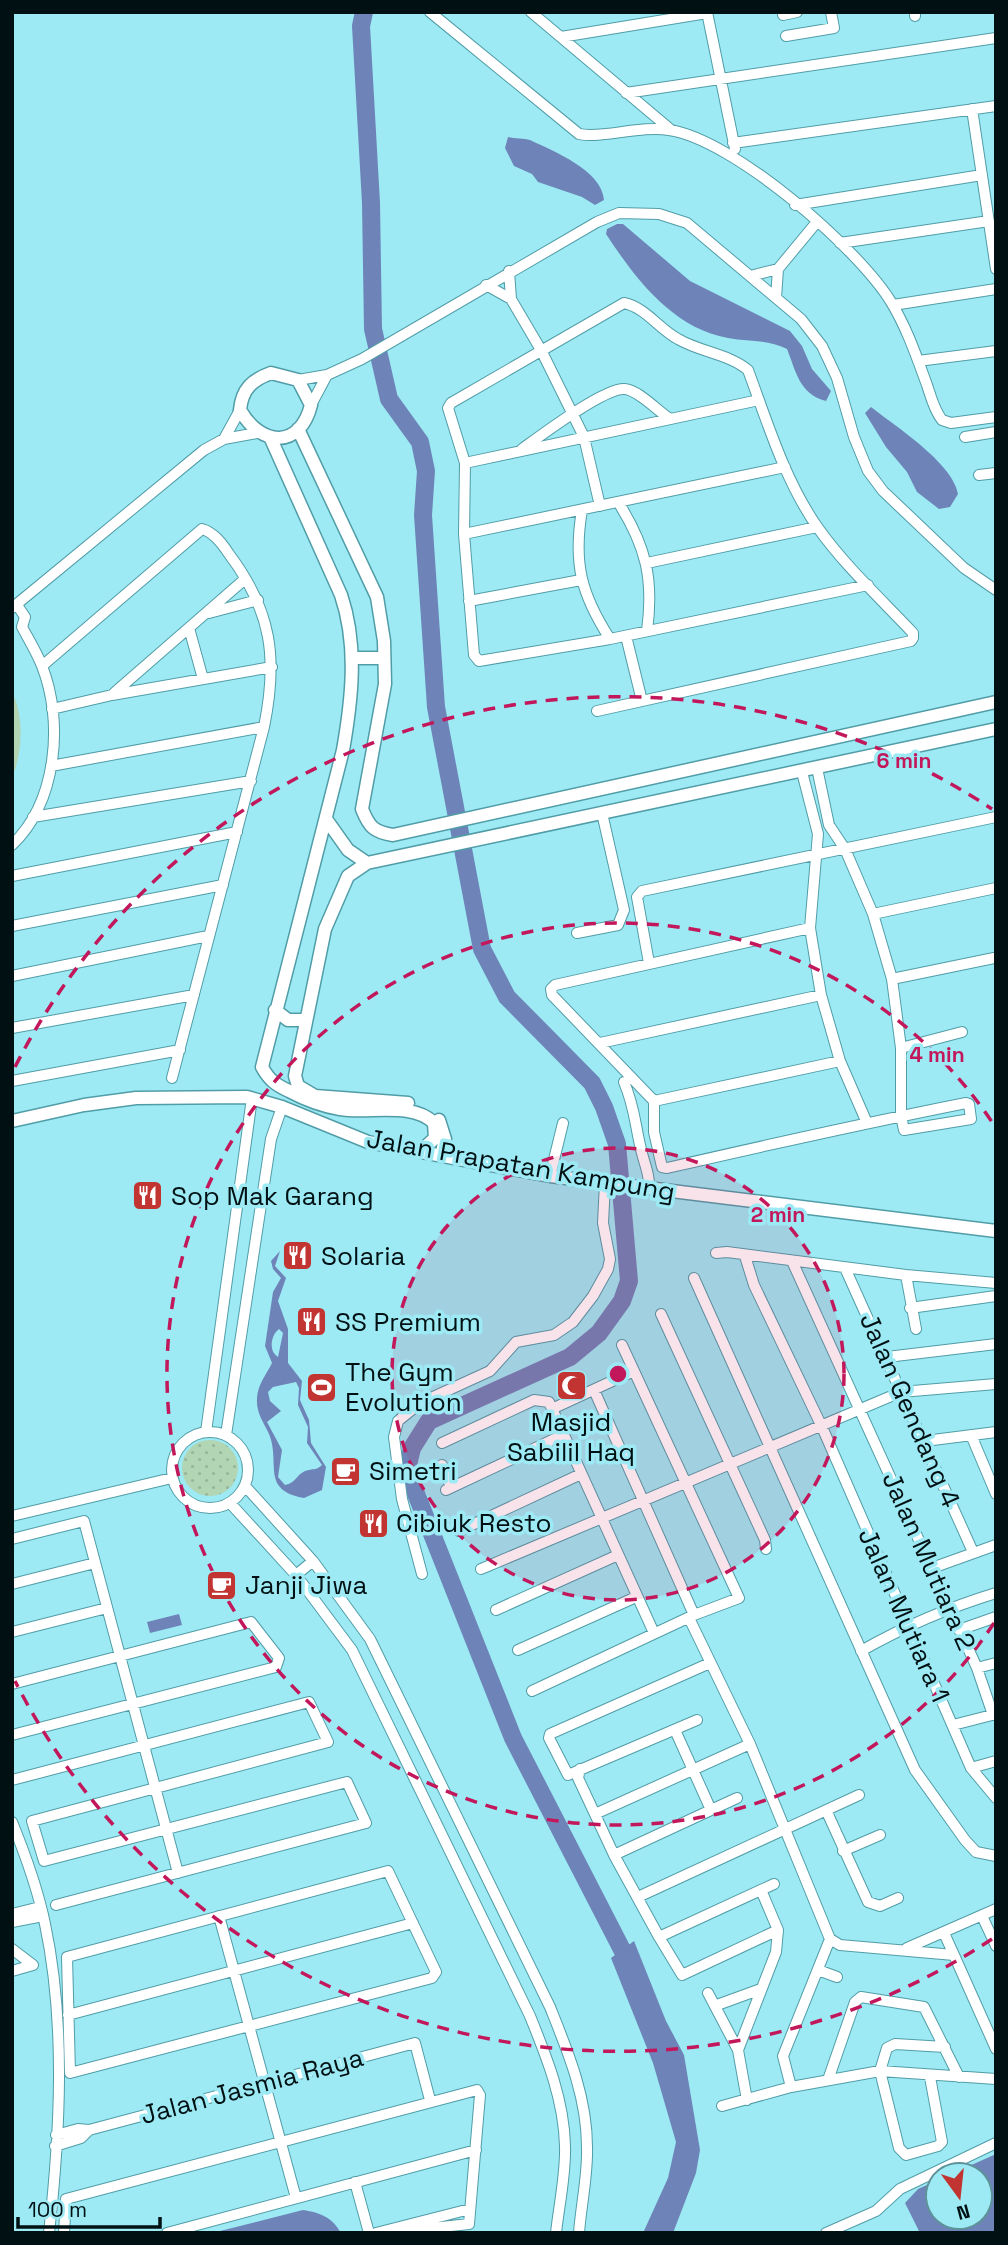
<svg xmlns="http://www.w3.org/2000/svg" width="1008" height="2245" viewBox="0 0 1008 2245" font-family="'Space Grotesk',sans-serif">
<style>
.park{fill:#b2d5b4}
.garden{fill:url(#garden-dots)}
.water{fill:#6e84b8;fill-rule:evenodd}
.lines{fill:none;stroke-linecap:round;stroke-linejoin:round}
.river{stroke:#6e84b8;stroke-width:18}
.minor-casing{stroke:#519da7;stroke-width:12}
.tertiary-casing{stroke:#519da7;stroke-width:15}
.minor{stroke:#fff;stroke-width:10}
.tertiary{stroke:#fff;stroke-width:12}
.ring{fill:none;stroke:#c2185b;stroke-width:3.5;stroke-dasharray:12 9}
.labels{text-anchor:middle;stroke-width:7;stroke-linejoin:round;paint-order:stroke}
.street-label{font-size:26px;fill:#001013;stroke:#9deaf4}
.poi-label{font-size:26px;fill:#001013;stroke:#9deaf4;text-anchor:start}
.centre{fill:#c2185b;stroke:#9deaf4;stroke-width:3.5}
.ring-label{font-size:21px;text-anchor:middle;font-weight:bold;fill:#c2185b;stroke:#9deaf4;stroke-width:7;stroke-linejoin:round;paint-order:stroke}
</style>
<defs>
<pattern id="garden-dots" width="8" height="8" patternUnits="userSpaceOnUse" patternTransform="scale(1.75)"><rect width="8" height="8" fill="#b2d5b4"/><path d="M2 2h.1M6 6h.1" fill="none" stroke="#97b69a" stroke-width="1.8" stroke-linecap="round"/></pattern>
</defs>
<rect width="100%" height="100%" fill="#9deaf4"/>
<!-- park -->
<path class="park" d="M12,692C24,715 23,753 12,777Z"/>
<!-- garden -->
<path class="garden" d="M182 1468a28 28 0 1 1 56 0a28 28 0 1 1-56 0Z"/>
<!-- water -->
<path class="water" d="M508,137C515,139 524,138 530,140C553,151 602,170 604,200L595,205L582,197L538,182L532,174L514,166L505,148Z
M617,224H623L690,281L790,331L802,346L812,369L831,391L826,401C799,394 796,371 787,349C767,339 749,342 728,338C672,328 635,278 606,234L607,229Z
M871,407C895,426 953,463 958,494L950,507L939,509L917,492L907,472L886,447L865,413Z
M280,1251L275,1266L286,1278L278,1301L288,1329V1363L302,1381L300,1400L309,1420L311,1443L326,1467L322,1490L304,1498C260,1490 281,1463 269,1434C263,1421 256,1413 257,1398C258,1384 266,1375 272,1363L265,1346L273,1292L281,1278L273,1269L271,1261ZM279,1329L283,1333L278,1357C268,1351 271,1335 279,1329ZM296,1382L299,1388L298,1405L308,1427L307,1443L322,1465C316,1471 313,1468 305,1471C296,1475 296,1483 285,1485L278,1477L282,1450L267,1422L281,1411L270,1401L268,1392L273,1387Z
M179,1614L182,1625L150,1633L147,1622Z
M634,1941L666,2021L684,2055L700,2150L696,2173L673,2233H643L668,2178L676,2142L653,2063L611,1958Z
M996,2154V2233H920L905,2203L918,2189L938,2180V2217H980V2175H949Z
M303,2210C321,2213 332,2217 341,2233H212Z"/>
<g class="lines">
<!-- river -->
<path class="river" d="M364,12L361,26L371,203L373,329L389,399L420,442L426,471L423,515L436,707L482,949L507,997L592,1083L604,1107L617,1144L629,1281L622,1301L599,1333L570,1357L429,1421L412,1448L408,1465L413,1486L513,1738L633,1971"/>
<defs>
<path id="minor" d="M430,12L579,134C602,139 641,125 669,130C733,139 858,248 891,302C907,328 917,358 927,385C931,397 934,410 942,420L951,423L996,417
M531,12L670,129
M707,12L735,149
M915,12V16
M783,15L797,12
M786,36L834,28L831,12
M561,37L707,13
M626,93L996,38
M972,109L996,269
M733,143L996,106
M795,205L982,175
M840,243L989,221
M509,271L511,299L541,350L584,437L600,506
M750,276L778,269L816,223
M486,285L511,299
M776,298L778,269
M893,305L996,289
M918,361L996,351
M298,380L327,375L362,359L597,222L619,213L659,214L687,223L801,319L822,346L837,378L854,437L868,471L883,491L964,568L996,590
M311,405L327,375
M965,437L996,432
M224,439L240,410
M522,449C540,436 605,387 625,389C638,390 658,411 670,419
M465,463L759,400
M979,475L996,473
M618,502C646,546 654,579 647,631
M582,510C573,563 581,594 610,639
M464,534L785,467
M647,563L817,527
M469,601L581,580
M12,608L204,450L224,439L257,433
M209,613L258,600
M189,628L203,679
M626,636L642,701
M42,666L202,529C214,532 223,545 229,554C272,611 278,659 264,727L172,1078
M114,693L245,579
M52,709L112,695L272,667
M597,711L911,641L913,638V633C881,599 845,566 818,528C785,481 768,424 748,370C729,354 700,352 678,339C659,329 645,307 624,303L451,403L448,408L465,463L464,534L474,655L479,661L610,639L868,585
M51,766L264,727
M802,772L818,834L810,928L821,995L840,1061L867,1123
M33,817L251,781
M12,845C57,802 64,722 42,666C37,653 29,640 22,627L25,617L17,605
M12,876L237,832
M873,914L996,888
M12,926L223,885
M810,928L555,985L551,989L552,995L654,1101V1132L662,1167L667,1168C767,1145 866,1123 966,1103L969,1104L971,1119L904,1130L901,1116V1048L892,979L873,914L845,849L829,825L817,768
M577,933L618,925L624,910L602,813
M649,963L637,897L642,891L996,817
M12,976L208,936
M892,979L994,958
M12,1028L194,995
M600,1043L821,995
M901,1048L962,1032
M12,1081L180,1050
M624,1082C636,1110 635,1129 643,1157C646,1168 650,1176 649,1189
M654,1101L840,1061
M550,1176L563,1123
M716,1253L727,1252L906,1275
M745,1256L754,1285L822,1427L971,1768L996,1798
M792,1261L977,1668L993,1715
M845,1268L973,1552
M694,1278L915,1770L965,1840L976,1852L996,1856
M910,1308L996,1296
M661,1314L765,1540L766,1549
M916,1329L906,1275L996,1283
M887,1357L996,1344
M594,1390L694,1615
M554,1408L634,1371
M172 1470a38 38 0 1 1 76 0a38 38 0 1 1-76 0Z
M206,1432L252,1098
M226,1435L271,1139L282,1107
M971,1435L996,1494
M925,1441L996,1432
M442,1443L534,1400L549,1402L654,1633
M442,1465L451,1487
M245,1486L313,1561L370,1639L550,2007C568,2052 587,2097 587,2147C588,2175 581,2205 579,2233
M446,1490L563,1435
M230,1503L296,1575L352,1650L530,2016C547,2058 564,2100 565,2146C566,2174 559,2205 556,2233
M12,1516L172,1478
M459,1531L581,1474
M12,1539L84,1521L178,1873
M932,1568L996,1545
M481,1569L901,1392L996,1384
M422,1574L402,1499L394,1437L398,1421L420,1403L490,1371L516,1342L554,1335L573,1322L593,1296L608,1269L610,1259L603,1223L605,1183
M296,1575L313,1561
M12,1584L95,1563
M496,1610L618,1555
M689,1618L750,1744L830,1939L840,1945L954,1955L996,2049
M959,1630L996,1617
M12,1632L107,1608
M518,1650L636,1597
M861,1651C905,1626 947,1608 996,1593
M977,1668L996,1663
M12,1684L251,1622L279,1658L276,1667L12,1735
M532,1691L694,1615L739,1598L622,1345
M697,1720L568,1775L549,1738L550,1734L710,1663
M953,1725L996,1714
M971,1768L996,1761
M580,1769L578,1778L614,1855
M12,1780L309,1702L328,1742L32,1821L44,1861L347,1782L366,1823L56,1905
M711,1810L737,1798
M826,1810L868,1902L880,1906L898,1898
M595,1814L750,1744
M12,1822C25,1854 38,1890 45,1924C66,2023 60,2133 49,2233
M843,1851L880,1835
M388,1871L436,1972L432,1978L70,2073L67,1957Z
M761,1890L778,1930
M638,1897L859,1795
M12,1914L40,1907
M219,1916L296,2198
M982,1916L996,1946
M12,1922L43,1916
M944,1933L954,1955
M659,1937L614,1855L711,1810L675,1730
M907,1948L996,1909
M12,1949L33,1965
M818,1970L837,1977
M12,1971L33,1965
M708,1993L738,2050L747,2100
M717,2005L761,1989
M68,2015L413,1923
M738,2050L776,1952L778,1930L682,1975L659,1937L774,1884
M930,2077L942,2142L938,2146L906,2155L899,2148L880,2071L887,2048L895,2044L945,2047
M828,2080L855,2002L861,1997L924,2007L959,2077
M791,2087L783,2056L830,1939
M722,2106L791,2087L880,2071L996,2079
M56,2135L78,2129L89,2130L415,2043L430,2100
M55,2146L81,2138L89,2130
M355,2182L369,2233
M64,2233L66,2199L477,2090L480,2095L469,2224L386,2233
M167,2233L476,2150
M376,2233L470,2209
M826,2233L876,2211L900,2189L996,2143"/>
<path id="tertiary" d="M271,373L298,380L311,405C300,449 261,447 240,410C242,389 252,380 271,373Z
M298,429L377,597L384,641L385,684L362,809C369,827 374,832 393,835L996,702
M271,439L341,595C358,645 352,699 343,750L262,1067C269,1080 276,1085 289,1091C306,1100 321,1106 340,1109C369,1114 412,1101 434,1123L435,1138L420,1152
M352,658H384
M326,819L348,850L367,863L996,729
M367,863L348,876L325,929L295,1076L298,1086L315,1096L408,1103
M275,1010L288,1020H305
M439,1120L445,1139L441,1156
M12,1121L84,1105L136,1098L247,1097L282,1107L368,1142L550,1176L996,1231"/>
</defs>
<!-- minor casing -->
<use href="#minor" class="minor-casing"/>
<!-- tertiary casing -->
<use href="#tertiary" class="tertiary-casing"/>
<!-- minor -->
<use href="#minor" class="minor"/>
<!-- tertiary -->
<use href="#tertiary" class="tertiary"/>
</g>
<!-- distance rings -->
<circle cx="618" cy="1374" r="226" fill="#c2185b" fill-opacity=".12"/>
<g class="ring">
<circle cx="618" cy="1374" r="226"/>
<path d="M994 1623A451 451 0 1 1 994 1125"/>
<path d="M992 1939A677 677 0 0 1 15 1681M15 1067A677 677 0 0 1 992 809"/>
</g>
<!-- icons -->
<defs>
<symbol id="restaurant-square" viewBox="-11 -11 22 22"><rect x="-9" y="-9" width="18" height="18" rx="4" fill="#c23431" stroke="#9deaf4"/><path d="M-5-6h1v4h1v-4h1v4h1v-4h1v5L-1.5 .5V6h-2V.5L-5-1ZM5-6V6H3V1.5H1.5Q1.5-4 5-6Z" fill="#fff"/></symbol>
<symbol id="mosque-square" viewBox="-11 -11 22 22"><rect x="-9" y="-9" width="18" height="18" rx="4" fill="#c23431" stroke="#9deaf4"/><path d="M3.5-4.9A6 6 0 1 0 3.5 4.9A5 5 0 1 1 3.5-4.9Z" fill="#fff"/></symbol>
<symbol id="stadium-square" viewBox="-11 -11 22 22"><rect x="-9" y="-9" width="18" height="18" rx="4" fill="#c23431" stroke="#9deaf4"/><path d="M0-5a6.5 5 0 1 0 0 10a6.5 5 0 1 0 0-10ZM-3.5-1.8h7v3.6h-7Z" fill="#fff"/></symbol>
<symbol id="cafe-square" viewBox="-11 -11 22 22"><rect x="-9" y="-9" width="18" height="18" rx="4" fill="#c23431" stroke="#9deaf4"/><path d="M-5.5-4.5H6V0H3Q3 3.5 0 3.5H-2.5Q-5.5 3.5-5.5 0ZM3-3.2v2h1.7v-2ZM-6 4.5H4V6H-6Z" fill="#fff"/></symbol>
</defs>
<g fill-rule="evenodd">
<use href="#restaurant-square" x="130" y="1178" width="35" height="35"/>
<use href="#restaurant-square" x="280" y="1238" width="35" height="35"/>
<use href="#restaurant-square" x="294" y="1304" width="35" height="35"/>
<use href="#mosque-square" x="554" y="1368" width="35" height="35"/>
<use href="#stadium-square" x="304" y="1370" width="35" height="35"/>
<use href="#cafe-square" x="328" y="1454" width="35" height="35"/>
<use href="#restaurant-square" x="356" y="1506" width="35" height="35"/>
<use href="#cafe-square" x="204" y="1568" width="35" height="35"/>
</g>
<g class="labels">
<!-- street labels -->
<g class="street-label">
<text transform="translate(521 1165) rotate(10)" y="9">Jalan Prapatan Kampung</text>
<text transform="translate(910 1410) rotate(66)" y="9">Jalan Gendang 4</text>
<text transform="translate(929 1561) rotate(66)" y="9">Jalan Mutiara 2</text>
<text transform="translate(904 1615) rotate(66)" y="9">Jalan Mutiara 1</text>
<text transform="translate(252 2086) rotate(-15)" y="9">Jalan Jasmia Raya</text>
</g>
<!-- poi labels -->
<g class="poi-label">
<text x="171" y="1205">Sop Mak Garang</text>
<text x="321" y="1265">Solaria</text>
<text x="335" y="1331">SS Premium</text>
<text x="345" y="1381">The Gym<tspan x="345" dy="30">Evolution</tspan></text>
<text x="571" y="1431" text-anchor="middle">Masjid<tspan x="571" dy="30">Sabilil Haq</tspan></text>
<text x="369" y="1480">Simetri</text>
<text x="396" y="1532">Cibiuk Resto</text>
<text x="245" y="1594">Janji Jiwa</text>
</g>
</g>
<circle cx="618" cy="1374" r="10" class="centre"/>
<g class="ring-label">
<text x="904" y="768">6 min</text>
<text x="937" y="1062">4 min</text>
<text x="778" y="1222">2 min</text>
</g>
<!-- border -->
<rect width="1008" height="2245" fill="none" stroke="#001013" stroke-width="28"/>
<!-- north arrow -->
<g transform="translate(959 2196) rotate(165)"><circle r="33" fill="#9deaf4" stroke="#5e939a" stroke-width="2"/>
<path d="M0-5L12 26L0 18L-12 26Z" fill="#c23431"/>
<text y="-10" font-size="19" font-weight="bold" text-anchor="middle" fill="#001013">N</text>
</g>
<!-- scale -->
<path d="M18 2217v10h142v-10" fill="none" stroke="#001013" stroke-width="3.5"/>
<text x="28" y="2217" font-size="21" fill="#001013" stroke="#9deaf4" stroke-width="5" paint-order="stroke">100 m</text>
</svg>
